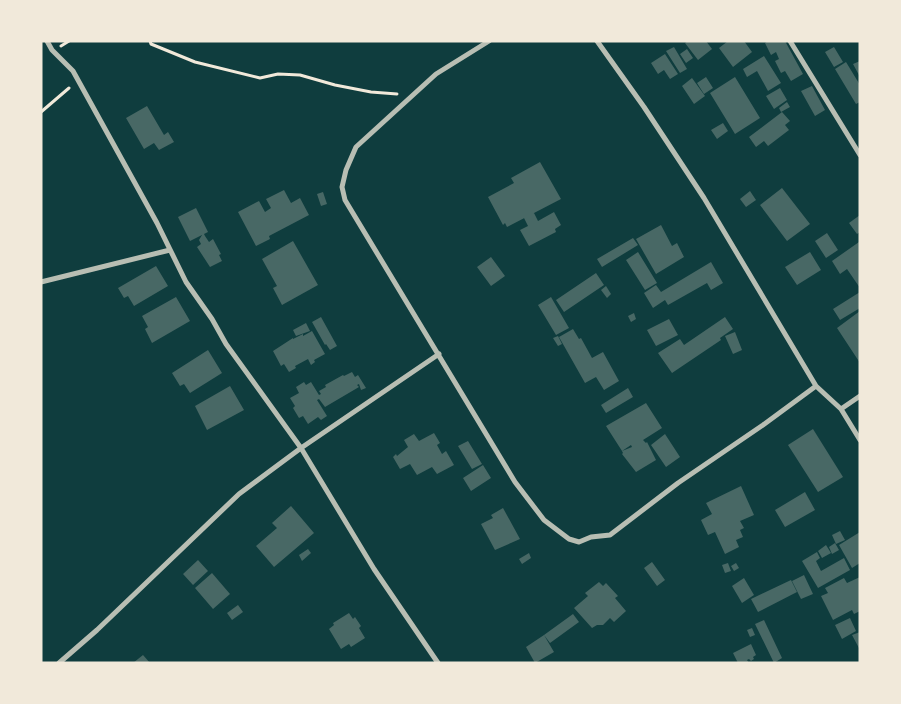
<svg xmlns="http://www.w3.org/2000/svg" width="901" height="704" viewBox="0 0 901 704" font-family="'Playfair Display',serif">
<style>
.building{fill:#486865}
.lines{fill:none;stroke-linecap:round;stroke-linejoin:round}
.path{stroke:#f1e9da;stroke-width:3}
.minor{stroke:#b8beb3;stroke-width:5}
</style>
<rect width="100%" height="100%" fill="#0f3d3e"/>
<!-- building -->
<path class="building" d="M688,41H706L712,49L698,60L685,43Z
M728,41H744L752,52L733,67L719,48Z
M768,41H785L803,74L791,81L785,71L781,73L775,61L779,59L776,52L771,55L765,43Z
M674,47L687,69L680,73L666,51Z
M834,47L843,62L834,67L825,52Z
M687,49L693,58L686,63L680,54Z
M665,54L678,74L670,79L664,70L658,74L651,63Z
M764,56L781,83L768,91L757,71L747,77L743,69Z
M860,61V77L853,64Z
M846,62L860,85V102L856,104L835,69Z
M706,77L713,88L704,94L697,83Z
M735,77L760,118L735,134L710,93Z
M692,78L705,96L694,104L682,86Z
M812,86L825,110L815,116L801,91Z
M780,88L787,100L774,109L766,96Z
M787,102L790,107L781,112L779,108Z
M147,106L164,135L168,132L174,142L159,150L154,143L144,149L126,118Z
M782,112L790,121L785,125L789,130L768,146L764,141L756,147L749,137Z
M723,123L728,131L717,139L711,130Z
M540,162L561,199L507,227L505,223L503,225L488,197L514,183L511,178Z
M782,188L810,224L787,241L760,205Z
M284,190L291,203L300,198L309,215L269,236L270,239L256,246L238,212L259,201L265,212L271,208L266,199Z
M750,191L756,200L746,207L740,199Z
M323,192L327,204L321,206L317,194Z
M196,208L208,232L204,234L205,236L209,242L213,239L221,254L219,255L222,261L210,267L197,247L201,244L199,240L202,235L190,241L178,217Z
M554,212L561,225L555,229L556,232L529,246L520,230L528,226L524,218L534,213L538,221Z
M860,215V232L857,234L849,223Z
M661,225L672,246L677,243L684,257L656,274L636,239Z
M827,233L838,250L826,258L815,241Z
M633,238L638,245L602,267L597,259Z
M293,241L318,285L282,305L273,288L277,286L262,259Z
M859,242L860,244V288L847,269L840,274L832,261Z
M638,252L657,283L645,290L626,260Z
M810,252L821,270L797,285L785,267Z
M491,257L505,276L491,286L477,267Z
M711,262L723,283L711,290L707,283L668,305L665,300L653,308L644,293L656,285L661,292Z
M156,266L168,286L134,306L128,296L124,298L118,288Z
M596,273L604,285L564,312L556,300Z
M606,286L611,294L607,298L601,290Z
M860,292V308L840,320L833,309Z
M176,297L190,321L152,343L145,329L148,327L142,316Z
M551,297L569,328L556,335L538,305Z
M860,311V363L837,328Z
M634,313L636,319L631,322L628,316Z
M321,317L337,346L330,350L326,344L325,345L312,322Z
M725,317L733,329L720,338L721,340L672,373L658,353L680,339L684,345Z
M669,319L678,335L656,346L647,330Z
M306,323L310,331L296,336L293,330Z
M573,329L579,339L581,338L592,358L603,352L619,381L604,390L596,377L585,383L559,337Z
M312,331L325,354L314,360L315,362L311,365L308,359L295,366L296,368L289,372L284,364L281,366L273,351L293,338V339L303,334V336Z
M735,332L742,350L733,354L725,336Z
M558,336L562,344L558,346L553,338Z
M208,350L222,373L190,393L184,384L180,386L172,373Z
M352,372L355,377L358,375L366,388L361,390L359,384L357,385L359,387L325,407L319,399L317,400L327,416L321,420L318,417L308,424L303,416L299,418L293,408L295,406L290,398L299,393L296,387L304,382L306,385L311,382L319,395L321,394L319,391L326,387L325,385L343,375L344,376Z
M230,386L244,410L207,430L195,406Z
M628,388L633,397L606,413L601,405Z
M646,403L662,428L643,440L646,443L647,442L656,460L636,472L622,454L623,453L622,451L632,447L631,445L622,451L606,426Z
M813,429L843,477L818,492L788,445Z
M434,433L440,443L437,445L442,454L446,451L454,465L437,474L432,467L417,475L410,464L400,469L393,457L396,454L397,456L408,447L404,440L414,434L419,441Z
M665,434L680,457L666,467L651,445Z
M468,441L482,464L472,469L458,446Z
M483,465L491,478L471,491L463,478Z
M741,486L754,515L740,521L744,528L740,530L743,537L736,540L739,547L725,554L715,532L708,535L701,520L712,514L706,503Z
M805,492L815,510L785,527L775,510Z
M291,506L314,533L274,567L256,546L277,528L272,523Z
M503,508L520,539L495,550L481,524L493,518L491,515Z
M840,531L845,540L836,544L832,535Z
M860,532V563L852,568L839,545Z
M835,543L839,550L832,554L829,547Z
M826,545L831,553L822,558L818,551Z
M308,549L311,553L302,561L299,555Z
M817,552L820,558L816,561L821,571L844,558L850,570L818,588L802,561Z
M529,553L531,558L522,564L519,559Z
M198,560L208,571L193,585L183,574Z
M652,562L665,580L657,586L644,568Z
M728,563L731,571L725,573L722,565Z
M736,563L739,568L734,571L731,566Z
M212,573L230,594L213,609L195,588Z
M804,575L813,594L801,599L792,581Z
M860,577V611L854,614L852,610L833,620L821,596L828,593L825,588L844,578L847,583Z
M744,578L754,595L742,603L732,586Z
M791,580L797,592L758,612L751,599Z
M599,582L603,586L606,583L618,596L615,598L626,611L614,622L610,618L603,625H597L592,628L574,608L588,596L585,593Z
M238,605L243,612L232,620L227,613Z
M349,613L353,619L355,617L361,626L359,628L365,638L351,647L349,644L341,649L329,629L334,625L333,623Z
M573,614L579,622L550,643L544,635Z
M850,618L856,631L842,639L835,625Z
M764,620L782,658L774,663L755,624Z
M752,628L755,635L750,637L747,630Z
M860,632V650L852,635Z
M544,635L554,652L535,663L526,647Z
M751,644L756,655L753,657L754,659L751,661L749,659L747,660L749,663H738L733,653Z
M143,655L150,663H133Z"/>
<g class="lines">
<!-- path -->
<path class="path" d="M150,41L151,44L195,62L260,78L278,74L300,75L335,85L371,92L397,94
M61,46L69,41
M41,112L69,88"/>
<!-- minor -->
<path class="minor" d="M47,41L52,50L73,71L157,223L186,282L212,319L226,344L301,448L374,569L438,663
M489,41L436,74L356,147L346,170L342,187L345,200L515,482L544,520L569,539L579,542L591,537L610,535L678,483L763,425L816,386
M597,41L644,107L704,198L816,386L841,409L860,440
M790,41L860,155
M41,282L170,250
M841,409L860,396
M59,663L97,630L239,494L301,448L439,354"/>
</g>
<!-- border -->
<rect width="901" height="704" fill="none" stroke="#f1e9da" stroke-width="85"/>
</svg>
